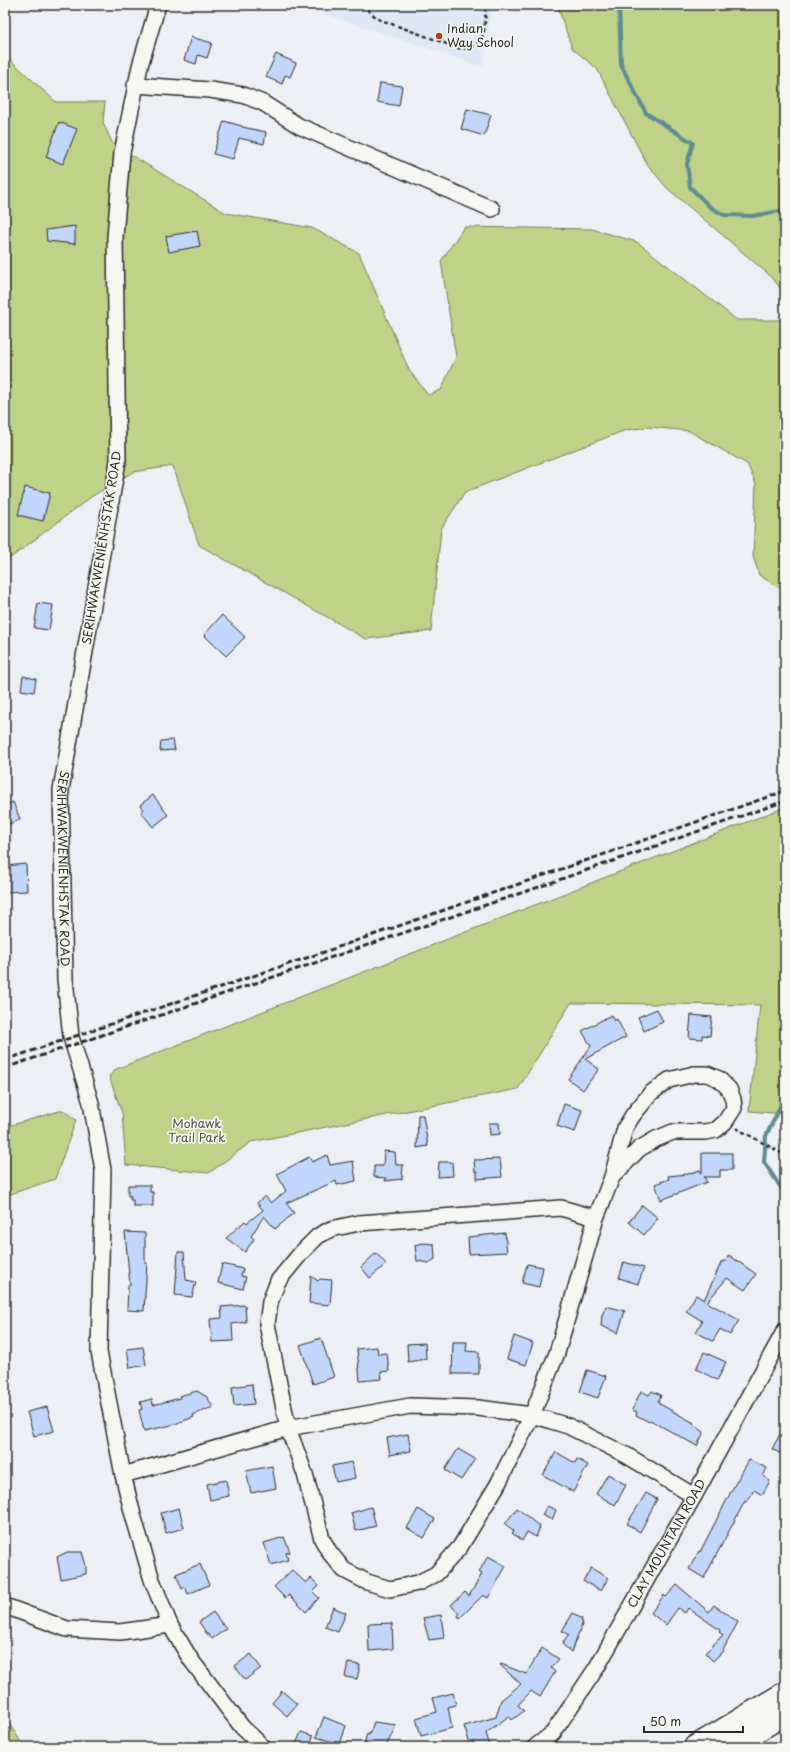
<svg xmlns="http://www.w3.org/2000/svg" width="790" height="1752" viewBox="0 0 790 1752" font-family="'Playpen Sans',sans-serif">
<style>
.built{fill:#dfe8f6}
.green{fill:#bfd288;stroke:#757e5a}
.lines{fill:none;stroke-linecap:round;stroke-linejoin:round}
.stream{stroke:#5d8d92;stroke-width:4}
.building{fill:#c2d6fb;stroke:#2b2b2b}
.minor-casing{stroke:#2b2b2b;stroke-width:18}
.trunk-casing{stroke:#2b2b2b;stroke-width:25}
.path{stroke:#2b2b2b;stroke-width:2.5;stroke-dasharray:4 3;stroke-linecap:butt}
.minor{stroke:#f6f6f2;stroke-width:15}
.trunk{stroke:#f6f6f2;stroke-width:22}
.rail{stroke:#2b2b2b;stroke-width:3;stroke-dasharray:6 3;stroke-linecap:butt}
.poi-dot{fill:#c8321e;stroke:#f6f6f2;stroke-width:1.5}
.labels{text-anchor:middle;stroke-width:3.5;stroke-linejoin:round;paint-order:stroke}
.poi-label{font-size:12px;fill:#2b2b2b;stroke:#f6f6f2;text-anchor:start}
.street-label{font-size:12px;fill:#2b2b2b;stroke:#f6f6f2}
.park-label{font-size:12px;fill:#505542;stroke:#f6f6f2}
</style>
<rect width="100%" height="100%" fill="#ecf0f4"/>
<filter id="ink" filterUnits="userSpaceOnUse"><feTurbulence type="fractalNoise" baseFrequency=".025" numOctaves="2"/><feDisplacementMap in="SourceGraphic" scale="8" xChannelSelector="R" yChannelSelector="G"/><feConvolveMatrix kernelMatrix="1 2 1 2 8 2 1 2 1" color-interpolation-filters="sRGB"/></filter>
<g filter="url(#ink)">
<!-- built -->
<path class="built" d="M298,5H492L483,67Z"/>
<!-- green -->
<path class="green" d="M557,5H785V293L767,273L667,188L647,164L597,69L572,48Z
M5,55L56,102H105L103,123L113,144L226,213L312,228L359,253L409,370L428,395L441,390L456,357L441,261L464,227L592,229L637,242L737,320H781L785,318V592L759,575L753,556L756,484L747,464L689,431L649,427L626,430L465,492L441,529L431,631L366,639L199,545L173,466L133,472L91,497L5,562Z
M785,807V1114L749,1111L760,1005L571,1003L518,1089L251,1142L209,1173L126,1165L122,1113L109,1076L116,1069Z
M63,1110L76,1120L55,1179L5,1196V1127Z
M5,1717L24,1747H5Z"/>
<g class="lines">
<!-- stream -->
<path class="stream" d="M619,5L621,65L646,113L693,143L687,164L690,187L710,207L724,215L753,216L785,210
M785,1089L780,1107L766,1136L764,1162L785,1194"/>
</g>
<!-- building -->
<path class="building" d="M191,37L212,43L207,58L198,55L196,64L184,60Z
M276,54L296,63L290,77L285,75L282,84L266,77Z
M380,83L402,86L399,106L377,102Z
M467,109L491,115L484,136L461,129Z
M224,121L242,126V127L266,132L264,144L239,138L233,159L213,154Z
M59,122L77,129L63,164L46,157Z
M75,226V244L47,241L46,230Z
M197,231L200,246L169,252L166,236Z
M25,487L50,493L43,521L18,515Z
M38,603L53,605L49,630L34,628Z
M222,615L245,637L226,656L204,635Z
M23,676L36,679L34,692L21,690Z
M173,740L175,750L160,751L161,741Z
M153,795L168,815L153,827L141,812L144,810L140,805Z
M13,802L20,819L5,826V805Z
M26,864L27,891L6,892L5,866Z
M657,1009L663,1022L644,1031L638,1017Z
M611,1015L614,1021L617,1019L626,1037L585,1059L599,1069L583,1090L568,1079L591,1046L582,1031Z
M691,1015L712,1017L710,1036L702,1035V1039L689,1038Z
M564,1104L582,1110L575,1132L557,1126Z
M418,1115H423L428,1146L417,1148Z
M489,1123H499L500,1134L490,1135Z
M384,1151L395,1152L396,1165H403L402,1179L385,1181L386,1178L374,1177V1166H383Z
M702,1153H732V1170H720V1177H704L707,1182L661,1200L655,1184L669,1179L668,1176L688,1174L700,1170L702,1174Z
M327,1155L330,1165L353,1161L356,1181L337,1185L336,1181L286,1203L294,1213L275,1229L264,1216L251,1236L254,1239L245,1252L226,1238L245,1221L247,1223L263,1210L257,1203L265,1196L271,1203L286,1191L277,1174L309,1157L312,1162Z
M500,1159L502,1177L477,1179V1172H475L474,1160Z
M439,1162H452L453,1176L438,1177Z
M128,1185H150V1192H153V1206H133V1200H130L131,1196H128Z
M642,1205L658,1218L644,1235L629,1222Z
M125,1232L145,1233V1263H147L144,1311L127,1310L128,1285H130Z
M505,1233L507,1252L469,1254L468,1237Z
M423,1243L434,1244L435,1259L429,1263L417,1261L415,1245Z
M178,1252H184L186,1280L196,1282L192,1297L175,1295Z
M376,1253L386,1264L370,1278L361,1267Z
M729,1255L756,1274L745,1290L727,1278L707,1302L739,1320L730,1335L720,1329L713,1341L696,1332L702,1321L686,1311L696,1295L704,1300L722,1261L725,1262Z
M624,1262L644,1268L638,1284L619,1278Z
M222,1264L243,1269L241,1276L246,1277L243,1289L218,1283Z
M527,1264L543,1267L539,1287L522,1283Z
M311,1276L318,1281L320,1279L332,1280L330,1305L309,1303Z
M245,1305L246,1322L232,1324L233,1341L212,1342L210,1319L222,1318L221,1307Z
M606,1306L625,1311L618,1333L601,1326L602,1315Z
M514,1336L533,1343L526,1365L507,1359Z
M321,1338L334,1377L313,1384L300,1345Z
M453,1342H467L466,1351L479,1352V1374H452Z
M425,1343L426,1359L408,1362L407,1344Z
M143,1347L146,1365L130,1368L127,1349Z
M377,1347L378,1354L387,1353L389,1371L381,1372L382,1379L360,1381L357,1349Z
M704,1352L726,1362L720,1375L717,1380L696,1369Z
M587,1370L606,1376L598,1398L580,1392Z
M252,1384L254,1404L234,1406L232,1387Z
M197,1391L207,1397L213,1407L193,1415L194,1417L172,1425L144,1431L139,1410L142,1409L140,1402L152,1399L153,1405L180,1398L179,1396Z
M641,1391L649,1395L652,1391L661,1395L658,1403L694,1423L693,1424L704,1432L697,1446L650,1420L649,1422L636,1415L637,1412L632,1410Z
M47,1407L54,1431L34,1436L27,1412Z
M785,1425V1456L772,1449Z
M408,1434L411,1451L390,1455L387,1438Z
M458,1449L475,1459L461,1480L445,1470Z
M556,1452L575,1463L577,1459L588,1465L573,1492L543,1475Z
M749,1460L767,1468L763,1476L770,1481L762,1495L754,1490L747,1502L745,1501L704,1578L689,1569L699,1551L700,1552L735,1484Z
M352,1462L355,1478L336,1482L332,1466Z
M272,1466L276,1488L251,1493L246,1471Z
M608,1474L626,1485L615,1505L596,1494Z
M226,1480L229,1496L210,1500L207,1484Z
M646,1493L657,1499L640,1532L627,1524Z
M547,1506L556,1510L552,1520L542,1515Z
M371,1507L376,1526L356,1531L351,1513Z
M179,1508L184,1528L166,1533L161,1513Z
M517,1508L540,1527L536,1537L527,1532L522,1541L512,1533L514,1531L505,1524Z
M418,1509L435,1519L424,1538L407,1528Z
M284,1537L290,1552L286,1553L288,1560L271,1565L264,1543Z
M67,1552H82L86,1566V1574L61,1579L57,1557Z
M488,1556L506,1566L488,1598L483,1595L460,1618L458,1616L459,1614L451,1605L465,1592L469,1596L482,1574L479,1572Z
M200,1564L209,1585L188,1594L185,1587L182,1589L176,1574Z
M591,1568L608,1578L601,1591L583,1581Z
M292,1570L306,1583L311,1578L319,1586L313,1592L319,1598L306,1612L289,1595L285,1598L274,1587Z
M677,1585L709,1612L714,1605L738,1622L722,1652L713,1661L705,1653L723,1635L719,1632L720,1630L688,1608L685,1613L678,1608L666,1625L651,1613L664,1595L666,1597Z
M333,1607L346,1613L338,1632L325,1627Z
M213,1612L226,1629L212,1639L208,1634H207L199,1622Z
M573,1613L582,1619L581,1621L583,1622L571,1652L562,1644L569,1635L562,1631Z
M441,1615L444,1638L429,1640L423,1618Z
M392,1623L393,1649L369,1651L368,1624Z
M542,1648L559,1659L551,1668L555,1672L540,1697L531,1691L518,1705L524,1711L512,1720L509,1716L486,1733L490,1747H471L464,1726L496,1717L501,1700L521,1684L500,1665L501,1664L526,1674Z
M251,1654L261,1668L245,1680L235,1666Z
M348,1663L360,1665L357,1679L345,1677Z
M282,1691L297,1704L287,1716L272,1703Z
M453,1693L456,1705L448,1707L452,1728L421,1736L416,1718L437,1712L433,1698Z
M324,1717L346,1726L340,1744L316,1737Z
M374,1722L396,1725L386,1747H363L367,1734L369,1735Z
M301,1732L313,1736L310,1747H295Z"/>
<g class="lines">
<defs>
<g id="minor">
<path id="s1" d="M158,5L140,66L122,153L115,237L118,461L61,790L65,979L71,1037L91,1103L103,1170L99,1352L123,1475L133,1515L152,1580L170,1625L191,1660L242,1727L263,1747"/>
<path d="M135,85L210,90L243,95L263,103L299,126L492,209"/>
<path d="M596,1218L561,1208L359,1223L331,1229L318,1236L301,1253L278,1281L270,1302L267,1324L288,1428L305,1474L322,1539L330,1553L344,1570L367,1582L390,1589L418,1583L436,1574L460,1547L498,1484L532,1415L557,1353L596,1218L612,1177L625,1128L633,1115L651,1093L669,1080L694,1074H707L719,1079L729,1089L733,1099L734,1108L725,1122L716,1130L705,1132H673L656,1139L639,1149L612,1177"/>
<path d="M123,1475L288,1428L410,1406L478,1408L532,1415L568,1426L626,1455L694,1496"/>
<path d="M5,1606L67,1629L120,1632L170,1625"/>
<path id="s2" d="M535,1747L553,1733L597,1667L694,1496L785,1330"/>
</g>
<path id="trunk" d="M695,1747L785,1693
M729,1747L785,1714"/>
</defs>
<!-- minor casing -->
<use href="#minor" class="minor-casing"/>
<!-- trunk casing -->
<use href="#trunk" class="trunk-casing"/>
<!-- path -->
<path class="path" d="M362,5L378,19L461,49C488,47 484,27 486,5
M736,1128L785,1155"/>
<!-- minor -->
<use href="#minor" class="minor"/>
<!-- trunk -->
<use href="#trunk" class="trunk"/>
<!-- rail -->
<path class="rail" d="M5,1060L327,951L785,791
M5,1068L530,890L785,801"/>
</g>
</g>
<!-- markers -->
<circle class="poi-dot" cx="439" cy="36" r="4"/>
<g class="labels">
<!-- poi labels -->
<g class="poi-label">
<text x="447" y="33">Indian<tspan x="447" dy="14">Way School</tspan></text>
</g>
<!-- street labels -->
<g class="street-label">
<text transform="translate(102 548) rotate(-81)" y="4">SERIHWAKWENIÉNHSTAK ROAD</text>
<text dy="4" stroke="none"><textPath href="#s1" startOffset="873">SERIHWAKWENIÉNHSTAK ROAD</textPath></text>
<text dy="4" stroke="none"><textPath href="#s2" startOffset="244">CLAY MOUNTAIN ROAD</textPath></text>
</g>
<!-- park labels -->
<g class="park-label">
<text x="197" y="1128">Mohawk<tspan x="197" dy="14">Trail Park</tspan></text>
</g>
</g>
<!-- margin -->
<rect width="790" height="1752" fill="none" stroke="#f6f6f2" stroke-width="20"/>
<rect x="10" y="10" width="770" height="1732" fill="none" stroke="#2b2b2b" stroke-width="1.5" filter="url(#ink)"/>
<!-- scale -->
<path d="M644 1726v6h99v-6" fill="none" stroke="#2b2b2b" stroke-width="2"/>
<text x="650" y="1726" font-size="12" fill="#2b2b2b" stroke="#f6f6f2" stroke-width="3" paint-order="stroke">50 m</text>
</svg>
